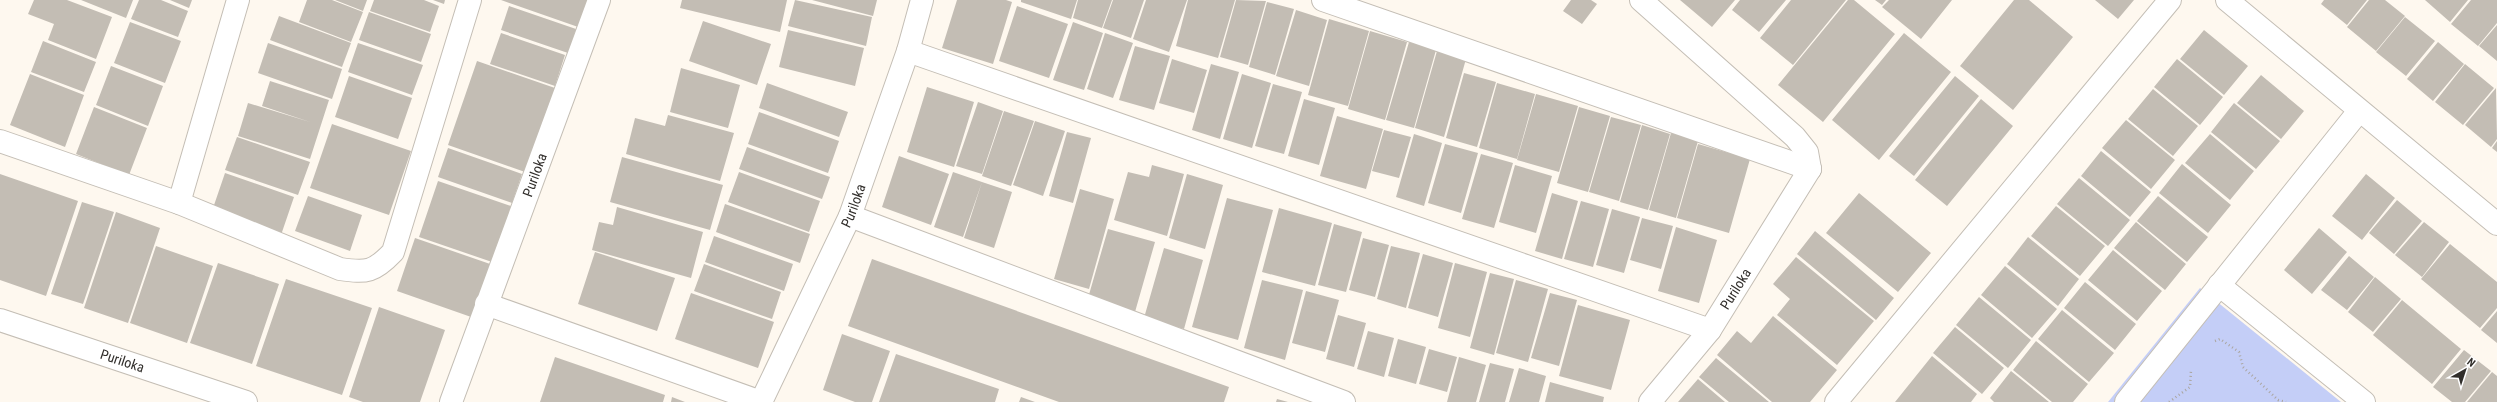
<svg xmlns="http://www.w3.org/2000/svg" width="2497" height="402" viewBox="0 0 2497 402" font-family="'Roboto Condensed',sans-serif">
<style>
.green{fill:#c4cef7}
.building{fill:#c3bdb4}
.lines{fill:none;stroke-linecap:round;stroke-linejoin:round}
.minor-casing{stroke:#c4beb5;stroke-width:24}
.path{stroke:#aaa59f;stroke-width:2.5;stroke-dasharray:1 3;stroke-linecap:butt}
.minor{stroke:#fff;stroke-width:22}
.labels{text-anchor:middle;stroke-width:3;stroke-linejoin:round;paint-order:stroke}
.street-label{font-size:14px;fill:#312e2b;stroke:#fff}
</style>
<rect width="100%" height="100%" fill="#fef8ef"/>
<!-- green -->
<path class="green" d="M2200,288L2341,402H2108Z"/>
<!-- building -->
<path class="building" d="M34,0H67L112,17L96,59L48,40L54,24L28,14Z
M81,0H133L126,18Z
M139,0H161L188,11L178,37L131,19Z
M170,0H192L189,8Z
M307,0H332L363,12L351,42L299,22Z
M335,0H367L363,11Z
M374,0H424L439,6L430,32L370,11Z
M433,0H445L444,4Z
M501,0H590L581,28Z
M682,0H787L780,32L680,8Z
M795,0L872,17L866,46L788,26Z
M812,0H877L873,16Z
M957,0H1006L1012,2L993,64L942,48Z
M1021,0H1077L1071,19L1021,2Z
M1078,0H1112L1102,28L1073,18Z
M1113,0H1144L1131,38L1103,28Z
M1146,0H1187L1169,52L1133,39Z
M1188,0H1235L1218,58L1176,46Z
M1236,0L1266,1L1248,65L1220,57Z
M1571,0H1591L1597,4L1582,24L1563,11Z
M1680,0H1735L1712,27Z
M1740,0H1786L1759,32L1732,10Z
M1791,0H1846L1793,65L1760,38Z
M1848,0H1854L1895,34L1823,122L1778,85Z
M1875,0H1886L1882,5Z
M1889,0H1952L1921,39L1882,7Z
M2014,0H2029L2073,37L2013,110L1960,66Z
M2095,0H2134L2118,19Z
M2324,0H2367L2347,25L2321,4Z
M2369,0H2385L2405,16L2376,51L2347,27Z
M2425,0H2468L2450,22Z
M2471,0H2497V23L2478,46L2451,24Z
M1267,2L1294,9L1275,75L1249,67Z
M509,6L576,29L568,53L501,30Z
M1017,6L1068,24L1049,78L999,61Z
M1296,10L1327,20L1309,86L1276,76Z
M369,12L431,34L421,62L359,40Z
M279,16L351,43L342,67L270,40Z
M2405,17L2435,41L2406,76L2376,52Z
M1329,19L1369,31L1348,106L1308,95Z
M703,21L771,44L757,85L689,61Z
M130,22L181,41L165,83L114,63Z
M1073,22L1103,33L1084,90L1053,80Z
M2497,25V61L2479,46Z
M788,30L864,48L855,86L779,67Z
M2204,30L2248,66L2224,95L2180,59Z
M1370,31L1407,42L1385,120L1348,109Z
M501,33L565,55L555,86L490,64Z
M1105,33L1133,43L1113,98L1087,89Z
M1904,33L1951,72L1879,160L1832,120Z
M43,41L96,62L84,92L31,72Z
M1409,42L1436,50L1414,128L1386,120Z
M2438,42L2464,64L2433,101L2407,79Z
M268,43L342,69L332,99L258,73Z
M358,43L423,65L412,95L348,72Z
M1135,46L1170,56L1154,110L1119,100Z
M1437,51L1466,59L1444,137L1415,128Z
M1172,59L1207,70L1194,113L1159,103Z
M2177,59L2223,97L2200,125L2154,87Z
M477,61L555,88L525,172L448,145Z
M1211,64L1239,72L1220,139L1192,130Z
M2465,64L2494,88L2463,125L2435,102Z
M111,66L163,86L148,126L96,105Z
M681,68L740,85L728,128L670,112Z
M1464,73L1496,82L1477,147L1446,138Z
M30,74L84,95L65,147L10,125Z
M1242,74L1271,83L1252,148L1223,139Z
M2261,75L2304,111L2281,139L2237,103Z
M349,76L412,98L398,139L335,117Z
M1955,76L1979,96L1914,176L1889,156Z
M270,81L329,100L310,159L238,136L248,103L310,122L262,106Z
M767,83L848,112L839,137L759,108Z
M1497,83L1535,94L1517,159L1479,148Z
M1273,84L1302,92L1284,154L1255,146Z
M927,87L974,102L954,167L907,152Z
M2496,88L2497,139L2491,147L2465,125Z
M2153,89L2198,126L2173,156L2128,119Z
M1536,94L1578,106L1559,172L1517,160Z
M1304,99L1335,108L1319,165L1288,156Z
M1981,99L2013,126L1947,206L1915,180Z
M978,102L1003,111L982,174L956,166Z
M2234,103L2280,141L2256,169L2211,132Z
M94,107L147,128L129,175L76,154Z
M1579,107L1610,116L1588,192L1557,183Z
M1004,111L1034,121L1011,186L982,176Z
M759,112L839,141L828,173L748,144Z
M668,115L734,133L720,181L626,154L635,118L665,126Z
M1337,116L1383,129L1366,189L1320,176Z
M1611,117L1641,125L1619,201L1589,192Z
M2126,120L2175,160L2151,189L2102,148Z
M1035,121L1065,131L1043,196L1013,185Z
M332,124L411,151L389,215L310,188Z
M1642,125L1670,134L1648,210L1620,202Z
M1384,130L1411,137L1399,178L1372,171Z
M1067,132L1091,138L1073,203L1049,196Z
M1671,133L1698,141L1676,218L1649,210Z
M1414,134L1442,143L1424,206L1396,197Z
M2210,134L2254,171L2230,200L2185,163Z
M237,137L310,162L298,195L225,170Z
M2497,141V152L2492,148Z
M1445,144L1478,153L1461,213L1428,203Z
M1698,144L1750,159L1729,233L1677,218Z
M747,147L830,177L822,199L739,169Z
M448,148L522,174L512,203L438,177Z
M2101,151L2151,192L2130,217L2081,176Z
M1481,154L1513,163L1494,228L1462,219Z
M899,156L949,174L931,225L882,207Z
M622,157L723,185L710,230L610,202Z
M2182,164L2231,205L2208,233L2159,193Z
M1152,165L1184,174L1167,236L1114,220L1128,172L1149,177Z
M1515,165L1552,176L1536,233L1499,222Z
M739,172L820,201L809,232L728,202Z
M953,172L982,182L963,237L934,227Z
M225,173L294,197L281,235L212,211Z
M0,174L78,201L46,296L0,280Z
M1187,174L1223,185L1205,249L1169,238Z
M2366,174L2395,198L2362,240L2332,216Z
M2079,178L2130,220L2108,246L2057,204Z
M438,181L511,206L492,262L419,237Z
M982,182L1012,192L994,248L964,238Z
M1080,189L1114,199L1089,289L1054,279Z
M1552,193L1578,201L1562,259L1535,251Z
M1859,193L1931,253L1898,292L1826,233Z
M308,196L362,215L350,251L295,231Z
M2158,196L2208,237L2187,262L2137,221Z
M1227,198L1273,210L1238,340L1192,327Z
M2397,200L2422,221L2394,254L2369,233Z
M1581,201L1609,209L1593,267L1564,259Z
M82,202L114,212L83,304L51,294Z
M725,204L810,234L800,263L716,232Z
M2056,206L2105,246L2080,276L2031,236Z
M617,207L703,232L691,278L592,250L599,222L613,225Z
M1279,208L1332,223L1315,286L1262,272Z
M1612,209L1640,217L1624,273L1596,265Z
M116,212L160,228L128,323L84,308Z
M1642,218L1673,226L1661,269L1630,260Z
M2136,222L2186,264L2165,290L2114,248Z
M2424,222L2449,242L2422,277L2395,255Z
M1334,224L1362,232L1346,292L1318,285Z
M1676,227L1717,240L1699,303L1658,291Z
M2319,228L2347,252L2312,294L2284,270Z
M1108,229L1155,242L1135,312L1088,298Z
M1815,231L1894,298L1876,320L1797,254Z
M714,236L793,264L784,291L705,262Z
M2028,237L2079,279L2058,306L2007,264Z
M415,238L493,265L474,318L397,291Z
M1363,238L1389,245L1375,297L1349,290Z
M2450,244L2497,282V308L2480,328L2421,279Z
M156,246L213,266L187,343L130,323Z
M1391,246L1420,253L1406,308L1377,299Z
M1164,248L1203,260L1184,329L1144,318Z
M2113,250L2162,291L2137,321L2088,280Z
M595,252L675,278L657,331L578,304Z
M1423,254L1453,263L1438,317L1408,308Z
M2349,256L2374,277L2347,310L2321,290Z
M1796,257L1874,321L1837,365L1777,315L1790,299L1773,284Z
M872,259L1229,387L1224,402H1059L848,326Z
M218,263L279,284L252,364L190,343Z
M1455,263L1487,272L1470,337L1438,328Z
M704,264L781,292L772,319L694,291Z
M2005,266L2057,309L2032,338L1981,295Z
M1490,273L1514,279L1494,355L1470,348Z
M2375,277L2401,299L2373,332L2348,312Z
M286,279L372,308L342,395L256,366Z
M1262,280L1303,290L1285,360L1244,348Z
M1516,280L1548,289L1528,362L1496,353Z
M2085,282L2136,324L2115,350L2064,308Z
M1306,291L1339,300L1325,352L1292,343Z
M691,293L774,322L758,368L675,339Z
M1550,293L1577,300L1559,366L1531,358Z
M1979,297L2031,340L2008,368L1956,325Z
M2402,300L2461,349L2432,384L2373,335Z
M1578,305L1630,320L1611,390L1559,376Z
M379,307L445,330L420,402H363L349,397Z
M2062,310L2114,353L2089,382L2038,339Z
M2497,311V343L2481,330Z
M1338,315L1366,323L1354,367L1326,359Z
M1773,316L1837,370L1810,402H1772L1717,355L1737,331L1751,343Z
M1955,327L2004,368L1982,394L1933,353Z
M1368,331L1394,338L1384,377L1357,369Z
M842,334L890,351L872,402H855L823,390Z
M1398,339L1426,347L1416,384L1388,376Z
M2036,341L2088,384L2073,402H2052L2013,370Z
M1429,349L1457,357L1447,392L1419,384Z
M2464,350L2491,371L2465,402H2452L2433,387Z
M896,354L999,389L995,402H879Z
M1932,356L1977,394L1971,402H1895Z
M555,357L665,395L663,402H540Z
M1459,357L1486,365L1476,402H1447Z
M1716,358L1769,402H1729L1699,377Z
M1490,363L1514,369L1505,402H1479Z
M1519,368L1546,376L1539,402H1509Z
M2011,371L2049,402H1994L1990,398Z
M2492,372L2497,376V402H2467Z
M1698,379L1725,402H1678Z
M1550,382L1604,397L1603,402H1545Z
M672,397L685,402H671Z
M1021,397L1035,402H1019Z
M1277,399L1288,402H1276Z"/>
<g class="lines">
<defs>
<g id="minor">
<path d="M1323,0L1810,169"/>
<path d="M1641,0L1795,137L1807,152L1810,169"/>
<path d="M2227,0L2497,224"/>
<path d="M908,51L1710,330"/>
<path d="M0,141L179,203L340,269C367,273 374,272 393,252L470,0"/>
<path d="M179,203L238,0"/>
<path d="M850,216L1344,402"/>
<path d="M2219,285L2364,402"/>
<path d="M486,304L761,402"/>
<path id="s1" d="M0,320L246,402"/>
<path id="s2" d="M451,402L599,0"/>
<path id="s3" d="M761,402L850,216L908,51L922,0"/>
<path id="s4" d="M1650,402L1710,330L1810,169"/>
<path d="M1836,402L2170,0"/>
<path d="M2126,402L2359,111"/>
</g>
</defs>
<!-- minor casing -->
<use href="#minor" class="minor-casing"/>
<!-- path -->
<path class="path" d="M2215,341L2220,339L2239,352L2243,367L2278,400L2286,402
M2169,402L2190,387L2191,370"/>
<!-- minor -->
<use href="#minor" class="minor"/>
</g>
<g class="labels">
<!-- street labels -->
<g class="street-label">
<text dy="5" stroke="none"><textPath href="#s2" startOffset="242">Puriloka</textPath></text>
<text dy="5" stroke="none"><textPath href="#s3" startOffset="217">Puriloka</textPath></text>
<text dy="5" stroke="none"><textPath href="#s4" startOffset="142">Puriloka</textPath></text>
<text dy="5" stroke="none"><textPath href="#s1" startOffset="129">Puriloka</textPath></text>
</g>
</g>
<!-- north arrow -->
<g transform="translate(2465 370) rotate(39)" stroke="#ffffff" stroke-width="3" paint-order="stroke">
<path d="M0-3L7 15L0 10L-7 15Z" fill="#312e2b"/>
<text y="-6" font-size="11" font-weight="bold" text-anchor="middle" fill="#312e2b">N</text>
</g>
</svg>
